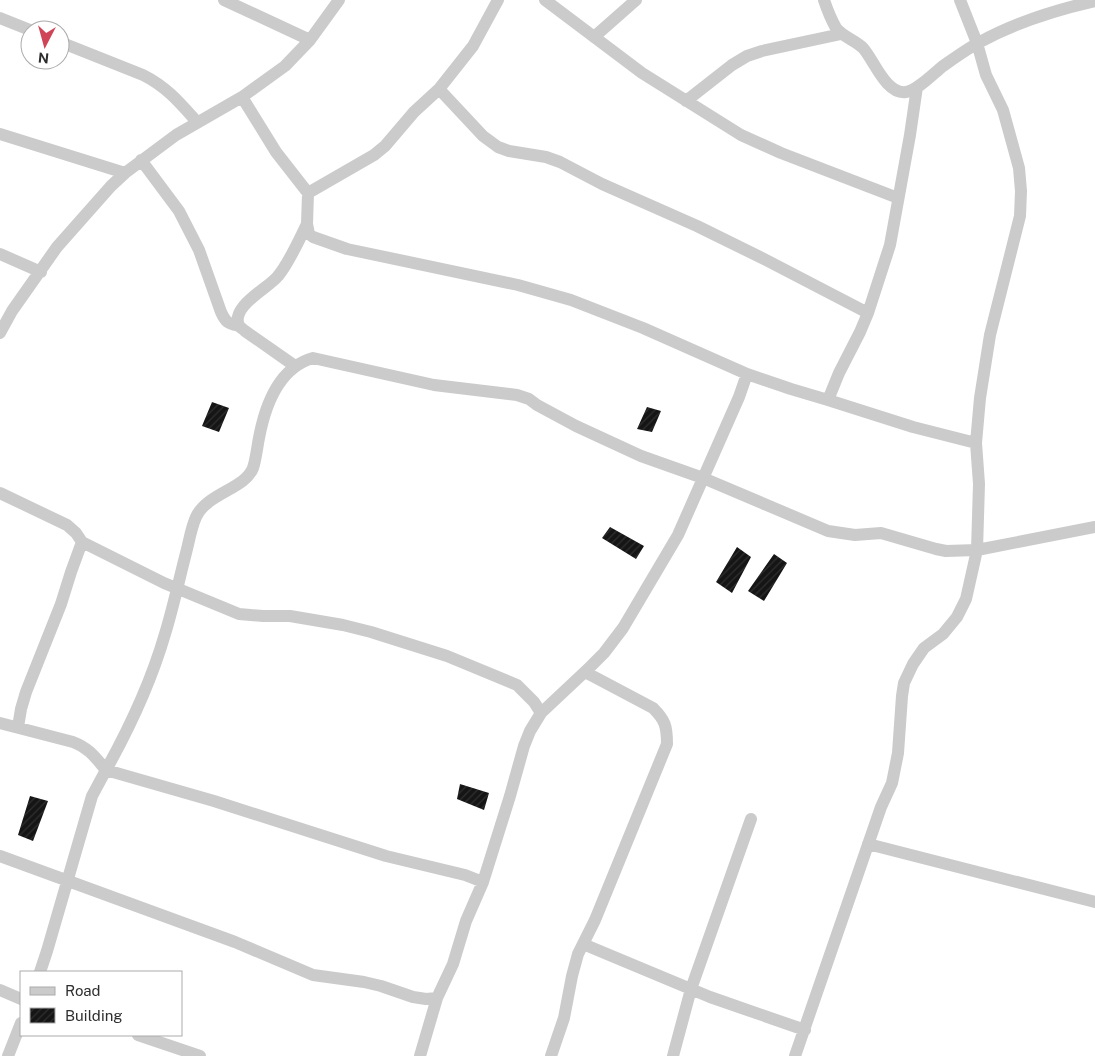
<svg xmlns="http://www.w3.org/2000/svg" width="1095" height="1056" viewBox="0 0 1095 1056" font-family="'Public Sans',sans-serif">
<style>
.building{fill:url(#building-hatch)}
.lines{fill:none;stroke-linecap:round;stroke-linejoin:round}
.street{stroke:#cbcbcb;stroke-width:12}
</style>
<defs>
<pattern id="building-hatch" width="6" height="6" patternUnits="userSpaceOnUse" patternTransform="scale(1.25)"><rect width="6" height="6" fill="#151515"/><path d="M-1 1l2-2M0 6l6-6M5 7l2-2" fill="none" stroke="#2f2f2f"/></pattern>
</defs>
<rect width="100%" height="100%" fill="#fff"/>
<!-- building -->
<path class="building" d="M212,402L229,408L219,432L202,426Z
M647,407L661,411L652,432L637,429Z
M610,527L644,546L636,559L602,538Z
M737,547L751,557L732,593L716,582Z
M774,554L787,563L764,601L748,591Z
M460,784L489,793L484,810L457,799Z
M30,796L48,801L33,841L18,835Z"/>
<g class="lines">
<!-- street -->
<path class="street" d="M224,0L310,40
M545,0L642,73L741,135L781,153L898,198
M824,0C827,9 831,19 836,28C843,37 855,40 863,48C874,60 886,95 906,92C918,90 933,74 943,66C953,59 967,49 978,43C1014,23 1055,10 1095,1
M0,18L30,30
M594,37L636,0
M60,42L143,75C167,87 180,103 197,122
M242,97L285,66L310,40L339,0
M686,101L732,65L747,56L762,51L841,34
M0,134L125,173
M141,160L179,211L199,250L221,312C226,323 228,323 239,326
M308,193L307,224L309,234L313,237L347,249L518,285L571,300L643,328L747,374L791,389L828,400L839,373L860,332L868,313L766,260L697,226L602,184L560,162L546,157L509,151L498,147L483,136L439,89
M0,254L41,272
M868,313L890,245L910,135L917,87
M0,333L12,311L57,247L111,186L125,173L176,135L242,97L276,152L308,193L374,155L385,146L414,112L439,89L473,46L498,0
M295,366L245,331C243,329 241,328 239,326C230,306 269,288 278,276C289,263 299,240 307,224
M828,400L913,427L976,443
M0,493L67,525L76,533L82,542L164,583L239,614L263,616H290L343,625L371,632L447,656L517,685L534,702L541,713
M0,723L73,742C89,748 95,757 106,770L92,796L47,951L40,972
M18,727L21,709L26,692L61,604L71,572L82,542
M868,844L1095,902
M0,856L235,942L313,975L364,982L381,986L413,997L426,999L437,998
M483,882L465,875L386,856L214,801L106,770C130,727 151,682 165,634C173,608 179,580 186,553C189,542 191,528 196,517C207,493 245,489 253,468C256,459 257,448 259,438C265,406 278,368 313,358L434,385L517,395L529,399L537,405L576,426L641,456L703,478L828,531L855,535L881,533L936,549L946,551L977,550L979,484L976,443L980,398L990,335L1020,216L1021,191L1019,168L1003,110L986,75L977,43L960,0
M583,944L710,997L805,1030
M0,990L21,999
M138,1035L200,1056
M8,1056L21,1023
M420,1056L437,998L453,964L466,921L483,882L510,796L524,746L530,731L541,713L590,667L604,653L623,628L678,535L739,397L747,374
M551,1056L564,1018L572,976L578,954L595,920L667,744C667,726 665,720 653,708L585,672
M673,1056L691,989L751,819
M795,1056L881,807L892,783L898,753L902,696L904,683L913,664L924,648L943,634L957,617L966,599L977,550L1095,527"/>
</g>
<!-- legend -->
<rect x="20" y="971" width="162" height="65" fill="#ffffff" stroke="#ababab"/>
<rect x="30" y="987" width="25" height="8" fill="#cbcbcb" stroke="#ababab"/>
<text x="65" y="996" font-size="15" fill="#2e2e2e">Road</text>
<rect x="30" y="1008" width="25" height="15" fill="url(#building-hatch)" stroke="#ababab"/>
<text x="65" y="1021" font-size="15" fill="#2e2e2e">Building</text>
<!-- north arrow -->
<g transform="translate(45 45) rotate(186)"><circle r="24" fill="#ffffff" stroke="#ababab"/>
<path d="M0-4L9 19L0 12L-9 19Z" fill="#cf4557"/>
<text y="-8" font-size="14" font-weight="bold" text-anchor="middle" fill="#2e2e2e">N</text>
</g>
</svg>
